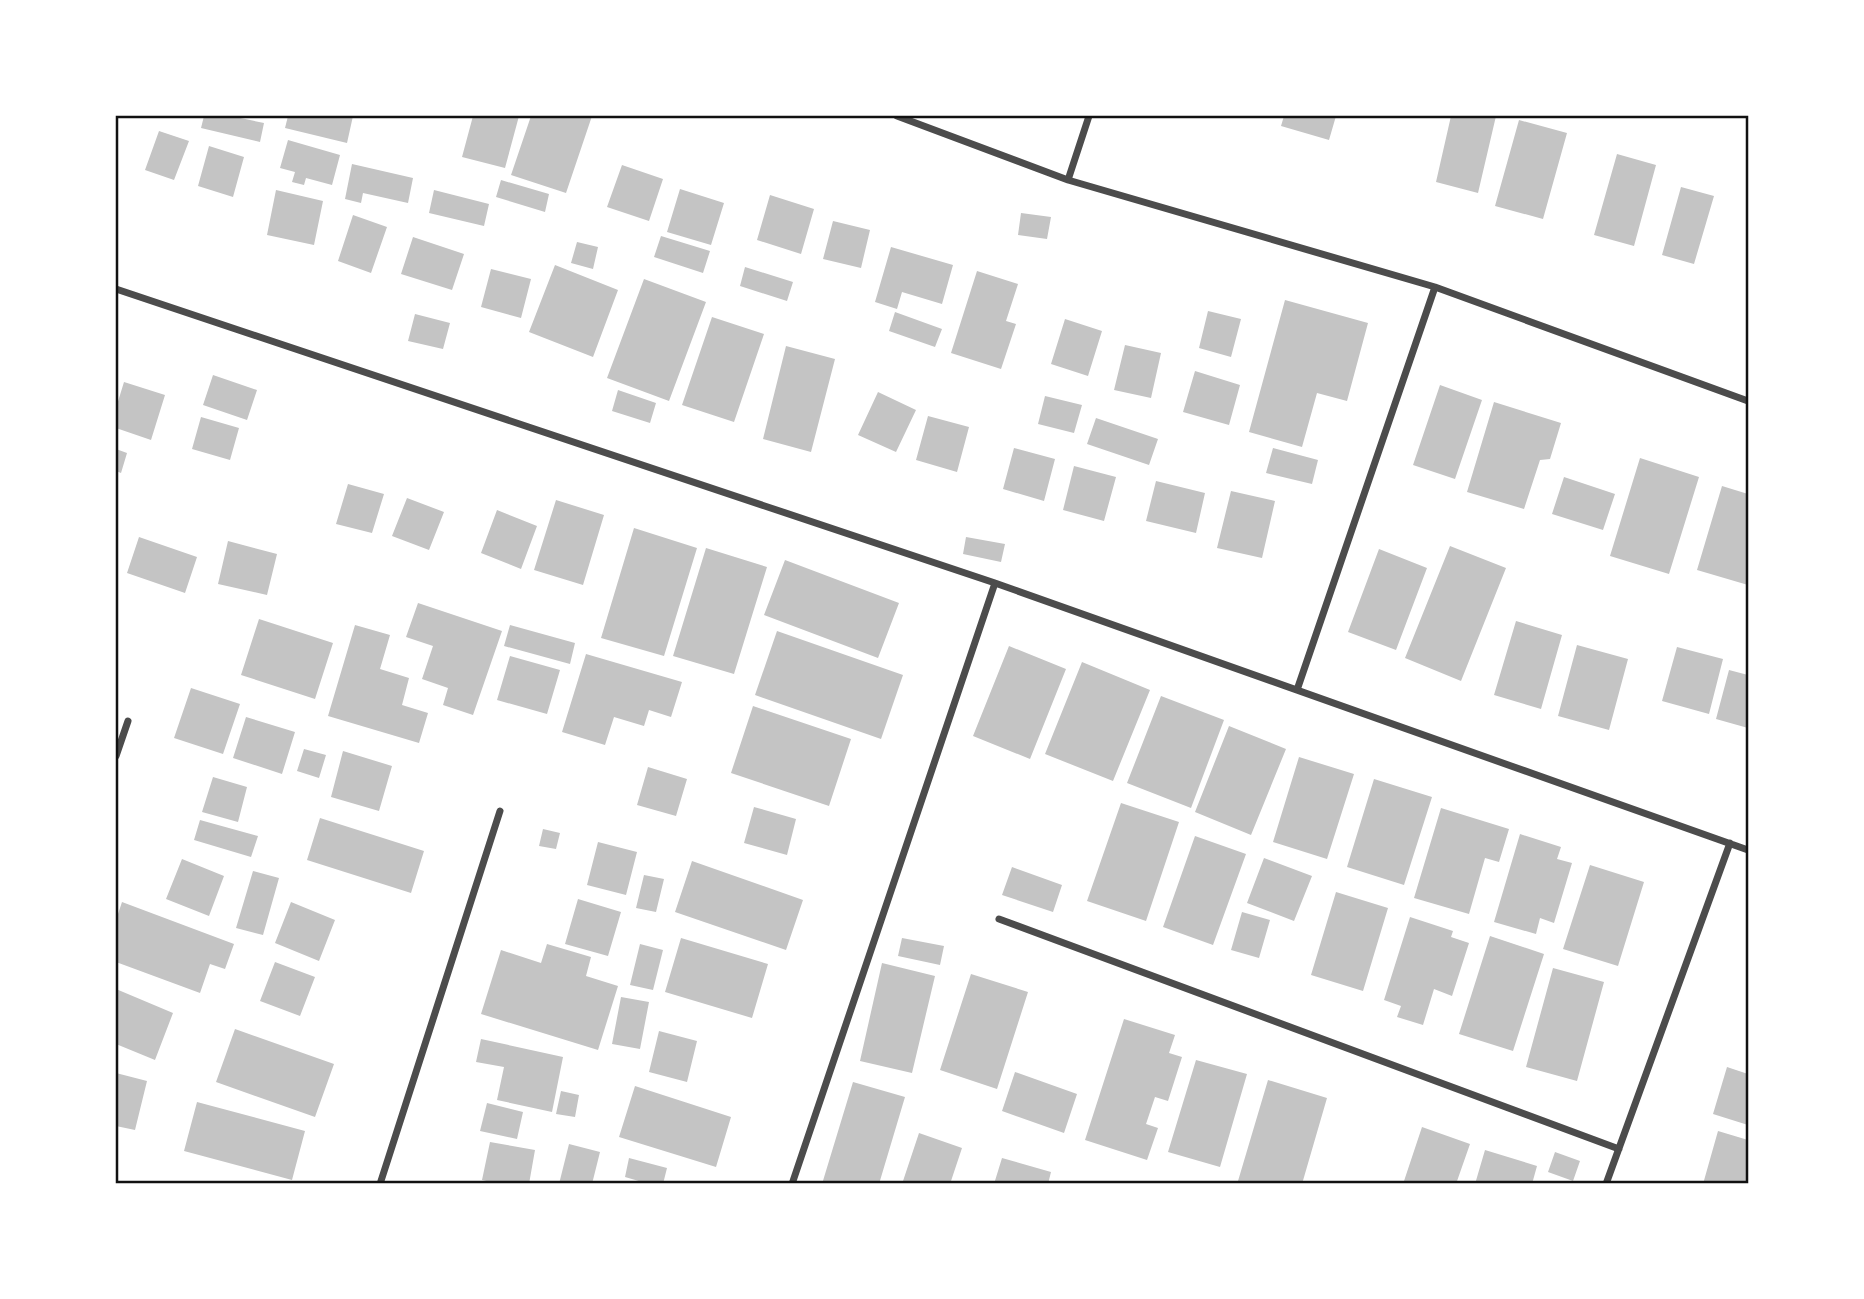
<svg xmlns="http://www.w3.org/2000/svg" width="1864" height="1299" viewBox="0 0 1864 1299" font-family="'Nunito Sans',sans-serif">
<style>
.building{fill:#c4c4c4}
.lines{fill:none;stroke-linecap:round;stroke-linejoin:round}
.minor{stroke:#4c4c4c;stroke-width:7}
.neatline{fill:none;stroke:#111;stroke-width:2.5}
</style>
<rect width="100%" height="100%" fill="#fff"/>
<!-- building -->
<path class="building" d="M204,116H231L264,123L260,142L201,128Z
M288,116H353L347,143L285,128Z
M473,116H519L505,168L462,157Z
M531,116H592L566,193L511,175Z
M1284,116H1336L1329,140L1281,126Z
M1451,116H1496L1478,193L1436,182Z
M1519,120L1567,133L1543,219L1495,206Z
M159,131L189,141L174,180L145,170Z
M288,140L340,155L332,185L306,178L304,185L292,182L295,172L280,168Z
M209,146L244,157L233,197L198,186Z
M1617,154L1656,165L1634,246L1594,235Z
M352,164L413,178L408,203L363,193L361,203L345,199Z
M622,165L663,179L649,221L607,207Z
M501,180L549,194L545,212L496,197Z
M1681,187L1714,196L1694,264L1662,255Z
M680,189L724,203L711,245L667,232Z
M276,190L323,201L314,245L267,235Z
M434,190L489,204L484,226L429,213Z
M770,195L814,209L801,254L757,240Z
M1021,213L1051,217L1047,239L1018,235Z
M353,215L387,227L371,273L338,261Z
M833,221L870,230L861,268L823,259Z
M661,236L710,251L703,273L654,257Z
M413,237L464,254L452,290L401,274Z
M577,242L598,247L593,269L571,263Z
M891,247L953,265L942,304L902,292L897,309L875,302Z
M555,265L618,290L593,357L529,332Z
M745,267L793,282L787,301L740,286Z
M491,269L531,279L521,318L481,307Z
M977,271L1018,284L1006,321L1016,324L1001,369L951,353Z
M644,279L706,302L669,401L607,378Z
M1285,300L1368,323L1347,401L1317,393L1302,447L1249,432Z
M1208,311L1241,319L1231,357L1199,348Z
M895,312L942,329L935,347L889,331Z
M415,314L450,323L443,349L408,341Z
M712,317L764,334L734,422L682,405Z
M1065,319L1102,331L1088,376L1051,364Z
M1125,345L1161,353L1151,398L1114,390Z
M786,346L835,359L811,452L763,439Z
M1195,371L1240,385L1229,425L1183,412Z
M213,375L257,390L247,420L203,405Z
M124,382L165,395L151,440L116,428V408Z
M1440,385L1482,400L1455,479L1413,465Z
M618,390L656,403L650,423L612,411Z
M878,392L916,410L896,452L858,435Z
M1045,396L1082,405L1074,433L1038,424Z
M1494,402L1561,423L1550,459L1540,460L1524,509L1467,492Z
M928,416L969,427L957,472L916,460Z
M201,417L239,428L230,460L192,449Z
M1096,418L1158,439L1149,465L1087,444Z
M1014,448L1055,459L1044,501L1003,489Z
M1273,448L1318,460L1312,484L1266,473Z
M116,449L127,453L121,473L116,471Z
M1640,458L1699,477L1669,574L1610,556Z
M1074,466L1116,477L1104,521L1063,510Z
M1564,477L1615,494L1603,530L1552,514Z
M1156,481L1205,493L1196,533L1146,521Z
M348,484L384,494L372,533L336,524Z
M1722,486L1748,494V585L1697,570Z
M1231,491L1275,501L1262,558L1217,548Z
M407,498L444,512L429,550L392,536Z
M556,500L604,515L583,585L534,570Z
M497,510L537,526L521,569L481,553Z
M634,528L697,548L664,656L601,638Z
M139,537L197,557L185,593L127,573Z
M966,537L1005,544L1001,562L963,554Z
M228,541L277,554L267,595L218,584Z
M1450,546L1506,568L1461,681L1405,658Z
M706,548L767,567L734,674L673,656Z
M1379,549L1427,568L1396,650L1348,632Z
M785,560L899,603L878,658L764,615Z
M418,603L502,631L473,715L443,705L448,688L422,679L433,646L406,637Z
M259,619L333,643L315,699L241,675Z
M1516,621L1562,635L1541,709L1494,695Z
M355,625L390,635L380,669L409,678L402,705L428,713L419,743L328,716Z
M510,625L575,643L570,664L504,646Z
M777,631L903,675L881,739L755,695Z
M1577,645L1628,659L1609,730L1558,716Z
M1009,646L1066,669L1030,759L973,736Z
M1677,647L1723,659L1709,714L1662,701Z
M586,654L682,682L671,717L649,710L644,726L614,717L605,745L562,732Z
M510,656L560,670L547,714L497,700Z
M1082,662L1150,690L1113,781L1045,754Z
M1729,670L1748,675V728L1716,719Z
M191,688L240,704L223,754L174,738Z
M1161,696L1224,720L1191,808L1127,783Z
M753,706L851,739L829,806L731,773Z
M246,717L295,732L282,774L233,758Z
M1229,726L1286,749L1251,835L1195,812Z
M304,749L326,755L319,778L297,771Z
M343,751L392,766L379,811L331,797Z
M1299,757L1354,774L1327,859L1273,842Z
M648,767L687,779L676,816L637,805Z
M213,777L247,787L238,822L202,812Z
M1374,779L1432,797L1404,885L1347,867Z
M1121,803L1179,822L1146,921L1087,901Z
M754,807L796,819L787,855L744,843Z
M1441,808L1509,829L1499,862L1485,858L1469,914L1414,898Z
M320,818L424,851L411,893L307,860Z
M200,820L258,836L251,857L194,840Z
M543,829L560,833L556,849L539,846Z
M1520,834L1561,847L1557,859L1572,863L1554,923L1540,918L1536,934L1494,922Z
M1195,836L1246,854L1213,945L1163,927Z
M598,842L637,852L626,895L587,885Z
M1264,858L1312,876L1294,921L1247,903Z
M182,859L224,876L209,916L166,899Z
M692,861L803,900L786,950L675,912Z
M1590,865L1644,882L1618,966L1563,949Z
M1012,867L1062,885L1053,912L1002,895Z
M253,871L279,878L263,935L236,928Z
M644,875L664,879L656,912L636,908Z
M1336,892L1388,908L1363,991L1311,975Z
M578,899L621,912L608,956L565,944Z
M122,902L234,944L225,969L210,964L200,993L116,962V920Z
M291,902L335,920L319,961L275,943Z
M1242,912L1270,920L1259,958L1231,950Z
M1410,917L1453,931L1451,937L1469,943L1452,996L1434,989L1423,1025L1397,1017L1401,1006L1384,1000Z
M1490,936L1544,954L1513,1051L1459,1034Z
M681,938L768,964L752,1018L665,992Z
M902,938L944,946L940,965L898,956Z
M547,944L591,957L586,976L618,986L598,1050L481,1014L501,950L541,963Z
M640,944L663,950L653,990L630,985Z
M275,962L315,977L300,1016L260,1001Z
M882,963L935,976L912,1073L860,1061Z
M1553,968L1604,982L1577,1081L1526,1067Z
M971,974L1028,992L997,1089L940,1070Z
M116,989L173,1013L155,1060L116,1044Z
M621,997L649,1002L640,1049L612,1044Z
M1124,1019L1175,1035L1169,1053L1182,1057L1168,1101L1155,1097L1146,1124L1158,1128L1147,1160L1085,1140Z
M235,1029L334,1064L315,1117L216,1082Z
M659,1031L697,1041L687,1082L649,1072Z
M481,1039L563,1057L552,1112L497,1100L504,1067L476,1062Z
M1196,1060L1247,1074L1220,1167L1168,1152Z
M1727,1067L1748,1074V1125L1713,1114Z
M1015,1072L1077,1094L1064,1133L1002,1111Z
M116,1073L147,1081L135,1130L116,1126Z
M1268,1080L1327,1098L1302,1184H1244L1238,1181Z
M853,1082L905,1097L879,1184H822Z
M635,1086L731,1117L716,1167L619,1137Z
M561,1091L579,1095L575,1117L556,1114Z
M197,1102L305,1131L292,1180L184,1151Z
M487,1103L523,1112L517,1139L480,1131Z
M1422,1127L1470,1144L1456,1184H1403Z
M1718,1131L1748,1140V1184H1703Z
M919,1133L962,1148L950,1184H902Z
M490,1142L535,1150L529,1184H500L482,1180Z
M569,1144L600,1152L592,1184H559Z
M1485,1150L1537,1166L1532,1184H1475Z
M1555,1152L1580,1161L1573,1181L1548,1172Z
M629,1158L667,1168L663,1184H649L625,1177Z
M1002,1158L1051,1172L1048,1184H994Z"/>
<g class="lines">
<!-- minor -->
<path class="minor" d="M897,116L1068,180L1435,287L1748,401
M1068,180L1089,116
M116,289L995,583L1748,850
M1297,690L1435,287
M116,756L128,721
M999,919L1619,1149
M380,1184L500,811
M792,1184L995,583
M1606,1184L1730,843"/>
</g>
<!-- border -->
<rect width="1864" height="1299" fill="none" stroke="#ffffff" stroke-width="234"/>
<rect x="117" y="117" width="1630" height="1065" class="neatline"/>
</svg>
